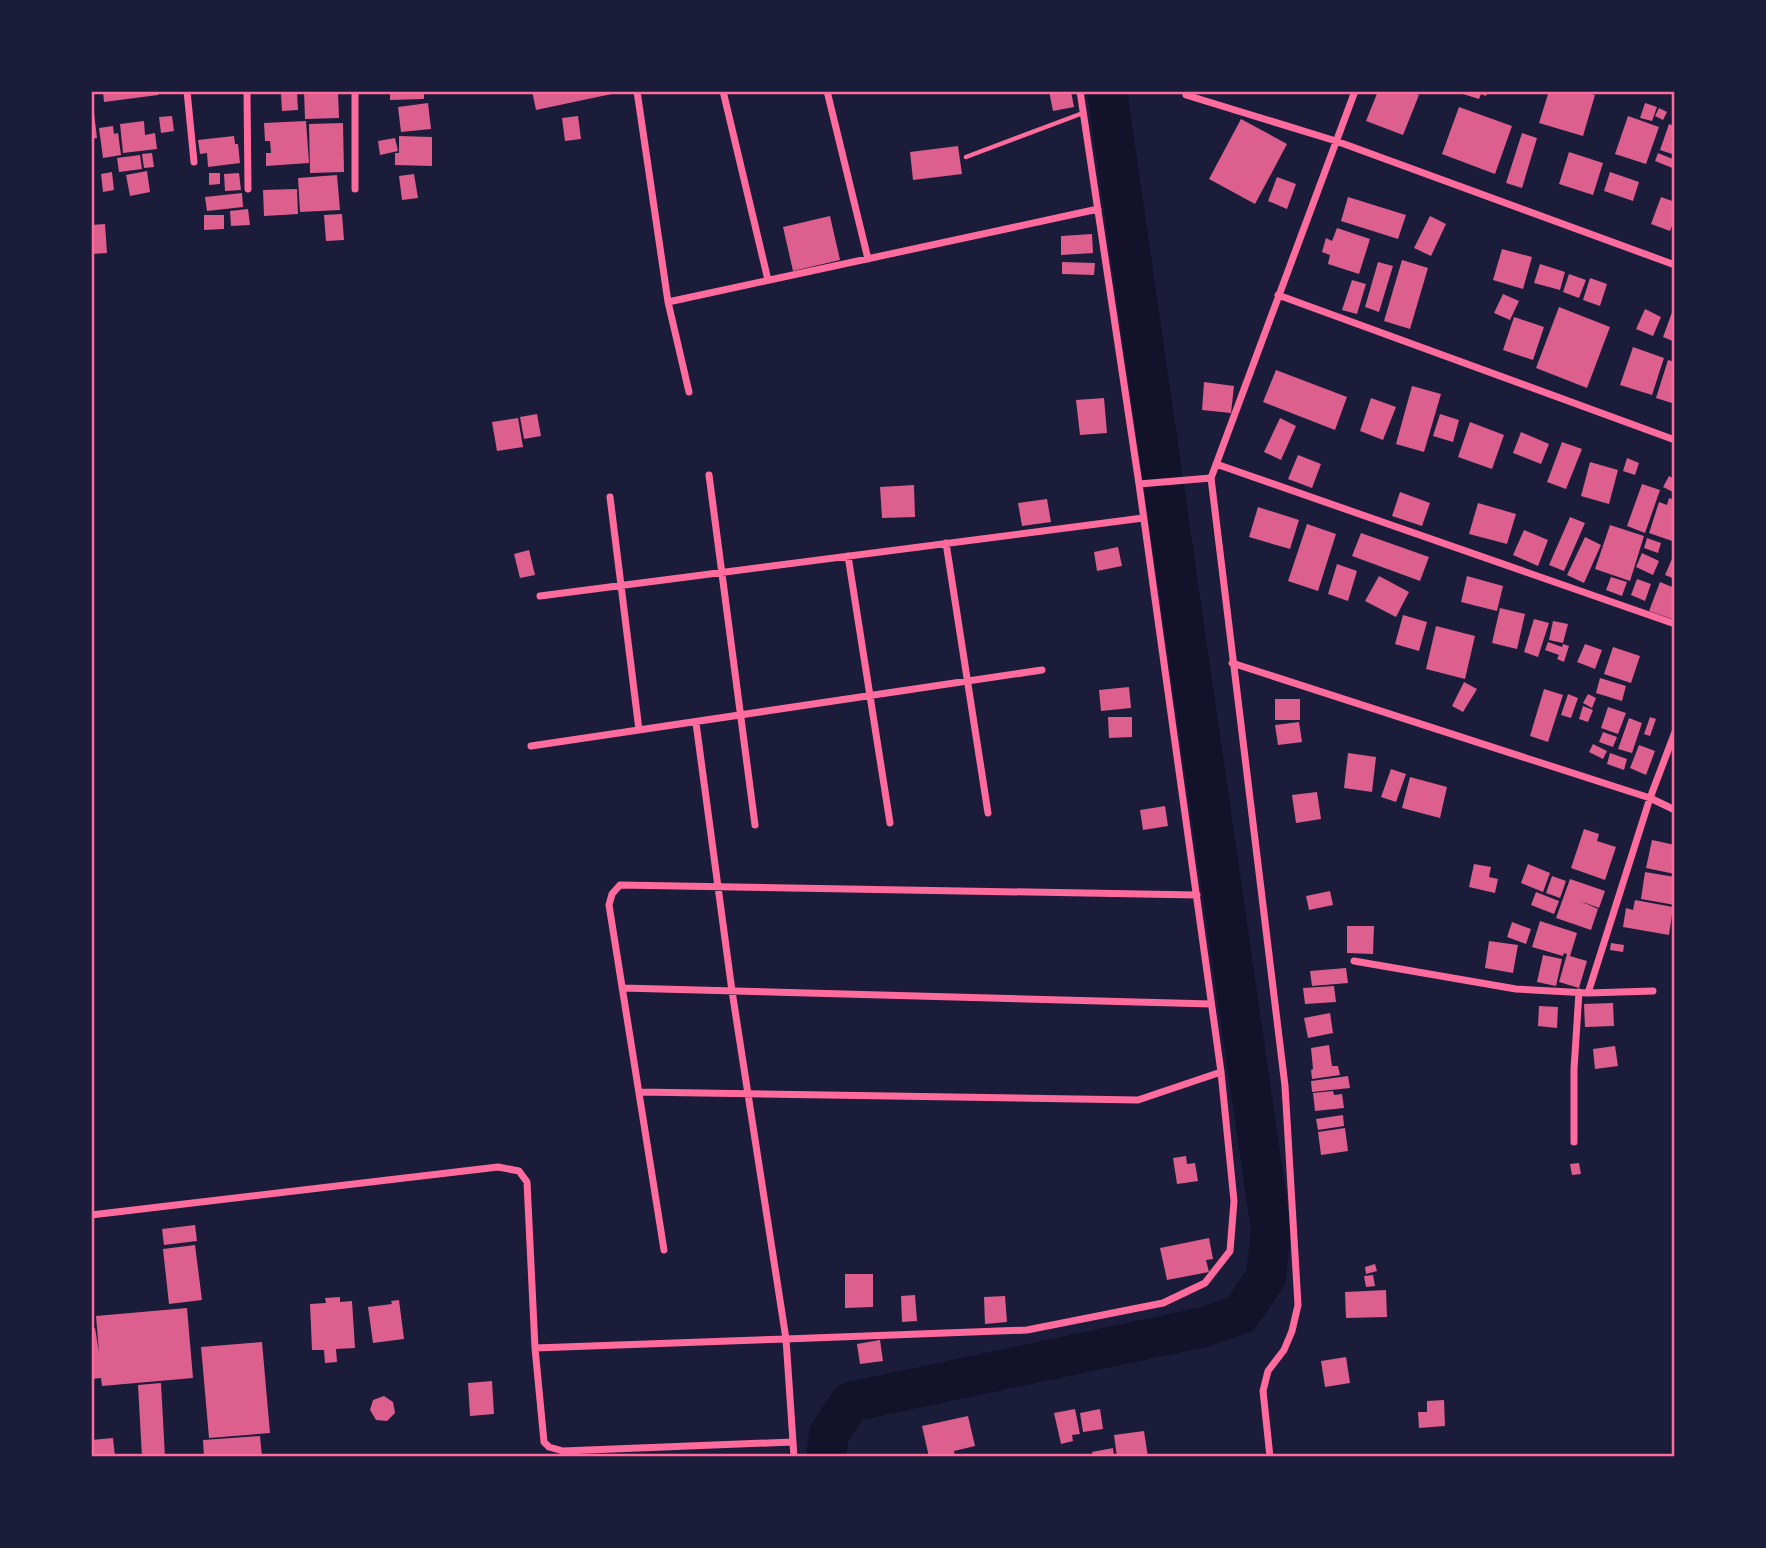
<svg xmlns="http://www.w3.org/2000/svg" width="1766" height="1548" viewBox="0 0 1766 1548" font-family="'Noto Sans',sans-serif">
<style>
.lines{fill:none;stroke-linecap:round;stroke-linejoin:round}
.river{stroke:#12122b;stroke-width:40}
.building{fill:#dd5f8e}
.service{stroke:#ff6b9d;stroke-width:4.5}
.minor{stroke:#ff6b9d;stroke-width:7}
.neatline{fill:none;stroke:#ff6b9d;stroke-width:2.5}
</style>
<rect width="100%" height="100%" fill="#1b1b3a"/>
<g class="lines">
<!-- river -->
<path class="river" d="M826,1457L829,1434L850,1402L1204,1327L1241,1314L1266,1277L1271,1230L1107,91"/>
</g>
<!-- building -->
<path class="building" d="M103,91H158V95L104,102Z
M304,91H338L339,118L305,119Z
M390,91H424V99L390,100Z
M532,91H621V92L536,110Z
M1049,91H1071L1074,107L1053,111Z
M1378,91H1408L1419,95L1403,135L1366,121Z
M1464,91H1488L1486,96L1481,94L1479,99L1463,94Z
M1549,91H1582L1595,95L1583,136L1539,123Z
M297,92L298,110L282,111L281,94Z
M428,103L431,129L401,132L398,107Z
M1645,103L1657,107L1652,121L1640,118Z
M1459,107L1512,126L1495,174L1442,154Z
M1659,108L1667,112L1663,120L1655,116Z
M91,113H94L97,138L91,139Z
M172,116L174,131L161,133L159,117Z
M578,116L581,139L565,141L562,118Z
M1628,116L1659,127L1646,164L1615,154Z
M1241,119L1287,144L1255,204L1209,179Z
M144,121L145,135L155,133L157,149L123,153L120,124Z
M306,121L309,163L266,166V153H271L270,141H265L264,123Z
M343,123L344,172L310,173L309,124Z
M1669,124L1675,126V155L1660,150Z
M113,126L114,134L118,133L121,155L103,158L99,128Z
M1522,133L1537,138L1522,188L1506,183Z
M234,136L235,144H238L240,163L208,167L207,153L200,154L198,140Z
M399,136L432,137V166L395,165V153H399Z
M395,138L398,151L380,155L378,141Z
M958,146L962,174L913,180L910,152Z
M1569,152L1603,163L1593,195L1559,184Z
M152,153L154,167L144,168L142,154Z
M1658,153L1675,160V169L1655,161Z
M140,155L142,169L119,172L117,158Z
M147,171L150,192L130,196L126,175Z
M112,172L114,190L103,192L101,174Z
M1610,172L1639,182L1633,201L1604,191Z
M209,173H220V184L209,185Z
M239,173L241,190L225,191L224,174Z
M414,174L418,198L402,200L399,176Z
M337,175L340,210L300,212L298,178Z
M1277,177L1296,184L1287,209L1268,201Z
M297,189L298,214L264,216L263,190Z
M242,193L243,207L207,211L205,197Z
M1348,197L1406,215L1398,239L1341,221Z
M1661,197L1675,202V218L1670,231L1651,224Z
M248,209L250,225L231,226L230,211Z
M342,214L344,240L326,241L324,215Z
M204,215H224V229L204,230Z
M830,216L840,260L793,271L783,227Z
M1430,216L1446,224L1431,256L1414,248Z
M105,224L107,253L91,254V225Z
M1337,228L1370,239L1359,274L1328,264L1330,255L1322,252L1326,238L1332,241Z
M1092,234L1093,253L1061,255V236Z
M1502,249L1532,257L1523,289L1493,280Z
M1402,260L1428,268L1410,329L1384,321Z
M1062,262L1095,263L1094,275L1062,274Z
M1378,262L1393,266L1379,312L1365,307Z
M1540,264L1565,272L1560,290L1534,283Z
M1569,274L1586,280L1579,298L1563,292Z
M1590,278L1607,284L1600,306L1583,300Z
M1352,280L1366,284L1357,314L1342,310Z
M1503,294L1519,301L1510,320L1494,313Z
M1675,304V342L1663,337Z
M1559,307L1610,327L1587,388L1536,368Z
M1645,309L1661,317L1653,336L1636,329Z
M1514,317L1544,327L1533,360L1503,350Z
M1633,347L1664,358L1652,395L1620,385Z
M1668,360L1675,362V404L1656,398Z
M1276,370L1347,397L1335,430L1263,402Z
M1204,382L1234,386L1231,413L1202,410Z
M1412,386L1441,394L1424,452L1396,444Z
M1104,398L1107,433L1080,435L1076,400Z
M1371,398L1396,407L1383,440L1360,431Z
M537,414L541,436L524,439L520,417Z
M1440,414L1459,420L1453,442L1433,436Z
M518,418L523,447L497,451L492,422Z
M1280,418L1296,426L1281,460L1264,452Z
M1470,422L1504,435L1492,469L1458,457Z
M1521,432L1549,444L1541,464L1513,453Z
M1562,442L1582,449L1566,489L1547,482Z
M1298,455L1321,464L1312,488L1288,479Z
M1627,458L1639,463L1635,475L1623,471Z
M1590,462L1618,470L1609,504L1581,496Z
M1669,476L1675,479V493L1663,487Z
M1642,484L1660,490L1645,533L1627,526Z
M914,485L915,517L882,518L880,487Z
M1400,492L1430,503L1422,526L1392,516Z
M1669,498L1675,500V542L1649,533L1659,502L1667,505Z
M1047,499L1051,522L1022,526L1018,503Z
M1478,503L1516,514L1507,544L1469,534Z
M1258,507L1299,520L1290,549L1249,537Z
M1570,517L1585,523L1564,571L1549,565Z
M1307,524L1336,534L1318,591L1288,581Z
M1610,525L1644,536L1630,581L1595,569Z
M1524,530L1548,540L1538,566L1513,555Z
M1361,533L1429,557L1420,581L1352,556Z
M1585,537L1601,545L1584,583L1567,575Z
M1647,538L1661,543L1658,553L1644,548Z
M1118,547L1122,566L1097,571L1094,552Z
M529,550L535,575L520,578L514,554Z
M1675,552V579L1665,575Z
M1642,553L1659,561L1653,575L1636,567Z
M1337,564L1357,571L1348,601L1328,594Z
M1379,576L1409,592L1396,617L1365,601Z
M1467,576L1503,586L1497,611L1461,602Z
M1611,577L1627,582L1622,596L1606,590Z
M1637,579L1651,584L1645,601L1631,595Z
M1660,582L1675,588V620L1649,611Z
M1500,608L1525,614L1517,649L1492,643Z
M1403,615L1427,622L1419,651L1395,644Z
M1534,619L1549,623L1538,657L1524,652Z
M1553,621L1568,624L1563,643L1549,640Z
M1436,626L1475,636L1465,679L1426,669Z
M1548,642L1562,647L1563,644L1569,646L1564,662L1557,659L1559,655L1545,650Z
M1585,644L1602,650L1595,669L1577,662Z
M1613,647L1640,656L1631,683L1604,674Z
M1600,678L1626,686L1622,701L1596,693Z
M1464,682L1477,689L1463,712L1452,706Z
M1129,687L1131,708L1101,711L1099,690Z
M1544,689L1563,695L1548,742L1530,736Z
M1568,694L1578,698L1571,718L1561,715Z
M1588,694L1596,698L1592,708L1583,703Z
M1275,699H1300V720H1275Z
M1583,706L1593,710L1588,722L1579,719Z
M1608,707L1626,713L1618,734L1601,728Z
M1108,717H1132V737L1109,738Z
M1650,717L1656,719L1650,736L1644,734Z
M1629,718L1642,723L1632,753L1618,749Z
M1299,722L1302,742L1278,745L1275,725Z
M1603,732L1617,737L1613,747L1599,742Z
M1593,744L1607,751L1603,759L1589,752Z
M1639,745L1655,751L1646,775L1630,768Z
M1348,753L1376,757L1372,792L1344,788Z
M1610,753L1627,759L1624,770L1607,764Z
M1391,769L1406,774L1396,802L1381,797Z
M1410,777L1447,787L1440,818L1402,808Z
M1317,792L1321,819L1296,823L1292,795Z
M1165,806L1168,826L1143,830L1140,810Z
M1584,829L1599,834L1597,841L1616,847L1605,880L1571,868Z
M1652,840L1675,845V874L1646,868Z
M1474,864L1491,867L1489,877L1498,879L1495,893L1469,887Z
M1528,864L1550,873L1543,892L1521,883Z
M1645,872L1675,877V905L1641,899Z
M1552,876L1566,881L1560,898L1546,893Z
M1570,879L1605,891L1599,908L1580,901L1598,909L1591,930L1556,918Z
M1330,891L1333,905L1309,910L1306,896Z
M1536,892L1559,901L1554,914L1531,905Z
M1635,900L1673,907L1669,935L1623,927L1626,908L1633,910Z
M1540,921L1577,933L1570,956L1587,961L1579,988L1559,982L1567,954L1564,953L1563,956L1532,947Z
M1512,922L1531,929L1526,944L1507,937Z
M1347,926H1374L1373,954L1347,953Z
M1489,941L1518,945L1513,973L1485,968Z
M1611,943L1624,945L1623,952L1610,950Z
M1543,955L1562,959L1556,986L1537,982Z
M1346,968L1348,983L1312,986L1310,971Z
M1334,986L1336,1002L1305,1004L1303,988Z
M1613,1003L1614,1026L1585,1027L1584,1004Z
M1539,1006L1558,1007L1557,1028L1538,1026Z
M1330,1013L1333,1033L1308,1038L1304,1018Z
M1329,1045L1332,1066H1338L1340,1075L1312,1079L1311,1070L1313,1069L1311,1048Z
M1615,1046L1618,1066L1595,1069L1593,1049Z
M1348,1076L1350,1088L1312,1092L1311,1081Z
M1333,1091L1334,1095L1342,1094L1344,1108L1315,1111L1313,1093Z
M1343,1115L1344,1126L1318,1130L1316,1119Z
M1345,1128L1348,1151L1321,1155L1318,1132Z
M1186,1156L1187,1164L1195,1163L1198,1181L1177,1184L1173,1158Z
M1579,1163L1581,1174L1572,1175L1570,1164Z
M195,1225L197,1241L164,1245L162,1229Z
M1209,1238L1213,1259L1206,1260L1209,1272L1167,1280L1160,1248Z
M195,1245L202,1300L169,1304L163,1249Z
M1375,1264L1377,1271L1366,1274L1365,1267Z
M845,1274H873V1307L845,1308Z
M1373,1275L1375,1286L1366,1287L1364,1276Z
M1386,1290L1387,1317L1346,1318L1345,1292Z
M915,1295L917,1321L902,1322L901,1296Z
M1005,1296L1007,1322L985,1324L984,1297Z
M340,1297V1302L352,1301L355,1348L336,1349L337,1362L325,1363L324,1350H312L310,1304L326,1303L325,1298Z
M399,1300L404,1339L373,1343L368,1307L392,1304L391,1301Z
M187,1308L193,1378L102,1386L101,1378L91,1379V1329L95,1328L99,1352L96,1316Z
M880,1340L883,1361L860,1364L857,1344Z
M262,1342L270,1433L209,1438L201,1347Z
M1346,1357L1350,1383L1325,1387L1321,1361Z
M492,1381L494,1414L470,1416L468,1383Z
M161,1383L165,1457H142L138,1385Z
M384,1396L393,1402L395,1413L387,1421L376,1420L370,1410L373,1400Z
M1444,1400L1445,1426L1419,1428L1418,1412H1427V1401Z
M1075,1409L1080,1434L1072,1435L1073,1441L1061,1444L1054,1413Z
M1100,1409L1103,1429L1083,1432L1080,1413Z
M968,1416L975,1446L954,1451L955,1457H929L922,1426Z
M1144,1431L1148,1457H1117L1114,1435Z
M260,1436L262,1457H204L203,1440Z
M113,1438L115,1457H91V1440Z
M1113,1448L1114,1457H1093L1092,1452Z"/>
<g class="lines">
<!-- service -->
<path class="service" d="M966,157L1083,113"/>
<!-- minor -->
<path class="minor" d="M187,91L194,162
M247,91L248,189
M637,91L668,302L689,392
M723,91L768,280
M827,91L868,259
M1186,95L1336,141L1675,265
M355,189V91
M1278,295L1675,440
M668,302L1098,209
M1216,464L1675,624
M709,475L755,825
M1139,484L1211,478
M610,497L639,730
M946,543L988,813
M848,556L890,823
M540,596L1143,518
M1232,663L1650,798L1675,810
M531,746L1042,670
M1354,961L1516,989L1588,993L1653,991
M622,988L1211,1004
M1588,993L1650,798L1675,732
M639,1092L1138,1100L1221,1072
M1574,1142V1069L1579,992
M91,1215L498,1167L519,1171L527,1182L535,1348L544,1442L549,1447L563,1451L792,1442
M664,1250L609,905L612,894L620,885L1197,895
M535,1348L786,1339L732,991L696,723
M794,1457L786,1339L1027,1330L1163,1303L1205,1283L1230,1251L1234,1201L1221,1072L1139,484L1080,91
M1270,1457L1263,1391L1268,1371L1284,1350L1292,1331L1298,1305L1285,1086L1211,478L1355,91"/>
</g>
<!-- border -->
<rect width="1766" height="1548" fill="none" stroke="#1b1b3a" stroke-width="186"/>
<rect x="93" y="93" width="1580" height="1362" class="neatline"/>
</svg>
